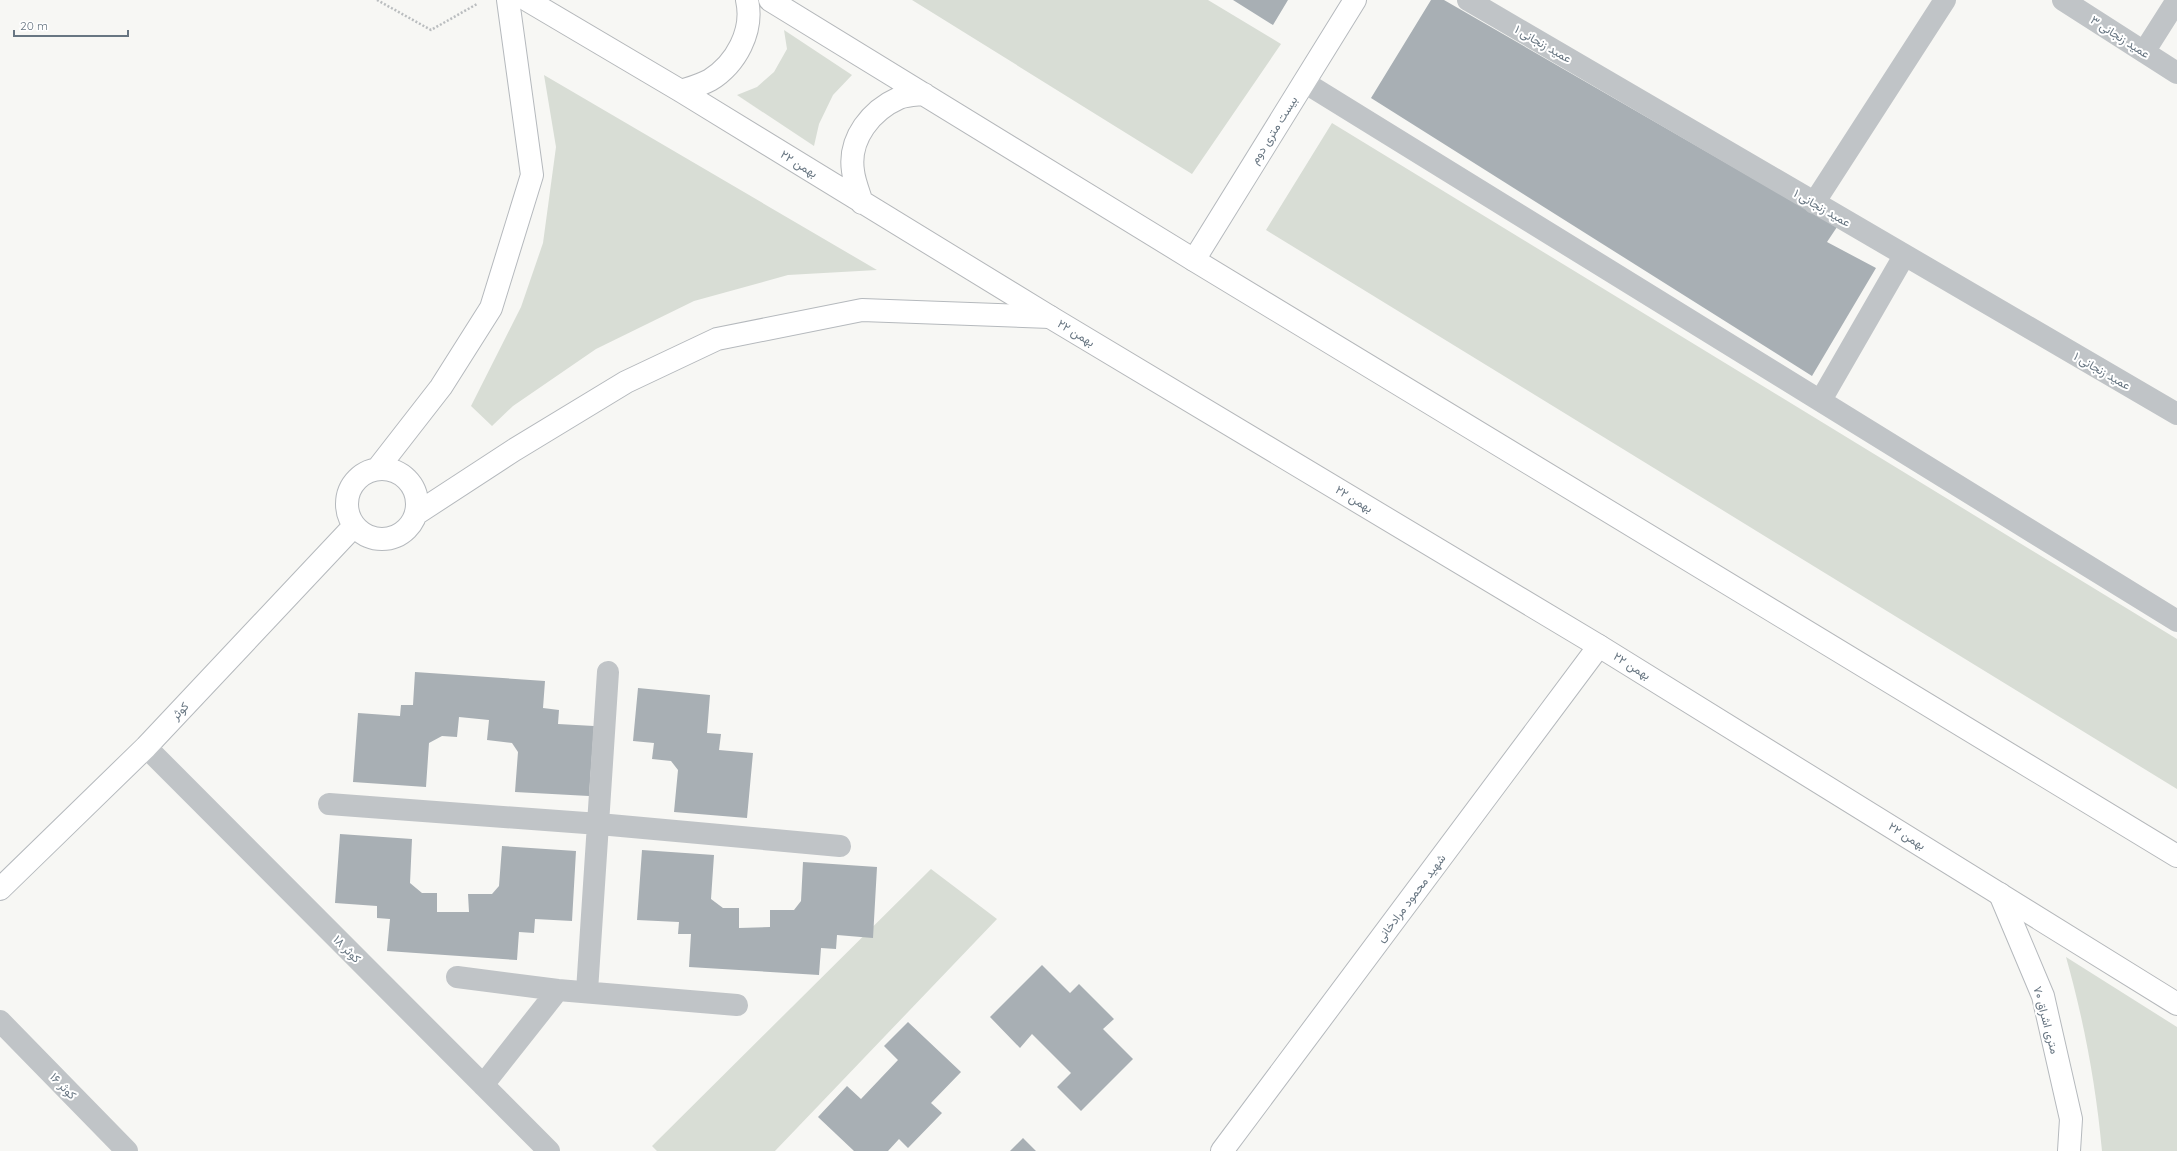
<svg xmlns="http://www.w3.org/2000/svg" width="2177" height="1151" viewBox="0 0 2177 1151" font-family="Quicksand,Vazirmatn,sans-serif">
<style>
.green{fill:#d8ddd5}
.building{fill:#a8afb4}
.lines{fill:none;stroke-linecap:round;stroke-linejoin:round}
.secondary-casing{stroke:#b5b9bd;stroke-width:24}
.highway-casing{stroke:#b5b8bb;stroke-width:24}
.path{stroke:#babdbf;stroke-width:2.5;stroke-dasharray:2 2;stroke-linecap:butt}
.street{stroke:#c0c4c7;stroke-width:22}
.secondary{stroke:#fff;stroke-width:22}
.highway{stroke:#fff;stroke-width:22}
.labels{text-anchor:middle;stroke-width:4;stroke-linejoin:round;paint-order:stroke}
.street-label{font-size:12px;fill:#687682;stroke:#fff}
</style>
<rect width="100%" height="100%" fill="#f7f7f4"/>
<!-- green -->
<path class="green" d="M912,0H1208L1281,44L1192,174Z
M784,30L852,75L833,95L819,124L814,146L737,95L757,87L774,72L787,49Z
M544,75L877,270L788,275L694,301L596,349L513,406L492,426L471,406L521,307L543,243L556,147Z
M1332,123L2177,639V789L1266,230Z
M931,869L997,919L775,1151H657L652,1146Z
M2066,957L2177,1027V1151H2102C2096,1085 2084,1021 2066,957Z"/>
<!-- building -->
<path class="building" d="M1233,0H1288L1273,25Z
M1431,0H1444L1837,227L1827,242L1876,268L1812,376L1371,98Z
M415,672L545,681L543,708L559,710L558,724L594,726L589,796L515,792L518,752L512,743L487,740L489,720L459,717L457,737L442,736L429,743L426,787L353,782L358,713L400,716L401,705H413Z
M638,688L710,695L707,733L721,734L719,750L753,753L747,818L674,812L678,770L671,761L652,759L654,743L633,741Z
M340,834L412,839L410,883L422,893H437V912H469L468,894H492L499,886L502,846L576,851L572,921L535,919L534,933L519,932L517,960L387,951L390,919L377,918V906L335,903Z
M642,850L714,855L711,899L723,908H739V928L770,927V910H794L801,901L803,862L877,867L873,938L837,935L836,949L821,948L819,975L689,967L691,934H678L679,922L637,920Z
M1042,965L1070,993L1079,984L1114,1019L1103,1029L1133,1059L1081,1111L1057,1087L1071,1073L1032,1034L1020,1048L990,1017Z
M908,1022L961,1072L931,1103L942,1113L908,1148L899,1139L888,1151H854L818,1117L847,1086L861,1099L898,1060L884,1046Z
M1023,1138L1036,1151H1010Z"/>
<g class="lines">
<defs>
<path id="secondary" d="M1194,260L1355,0
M378,468L441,387L491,308L532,175L508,0
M347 504a35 35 0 1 1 70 0a35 35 0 1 1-70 0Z
M416,514L514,450L626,382L717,339L862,310L1050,317
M0,889L146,747L354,526
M2000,894L2043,996L2071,1119L2069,1151
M1222,1151L1599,646"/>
<path id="highway" d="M527,0L681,91L1050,317L1599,646L2177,1004
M770,0L1194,260L2177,856
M681,91C690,88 701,85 710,80C736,64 754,31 747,0
M862,203C859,193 854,181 853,171C848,138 872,110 899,98C907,95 916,95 924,94"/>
</defs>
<!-- secondary casing -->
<use href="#secondary" class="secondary-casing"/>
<!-- highway casing -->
<use href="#highway" class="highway-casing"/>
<!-- path -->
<path class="path" d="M377,0L431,30L477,4"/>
<!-- street -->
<path class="street" d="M1468,0L2177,414
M2063,0L2177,73
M2144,52L2177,0
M1304,82L2177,621
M1814,203L1945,0
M1821,400L1904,256
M146,747L549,1151
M329,804L599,824L840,846
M457,977L558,990L737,1005
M587,991L608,672
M0,1021L127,1151
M483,1085L558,990"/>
<!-- secondary -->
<use href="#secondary" class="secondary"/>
<!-- highway -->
<use href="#highway" class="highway"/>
</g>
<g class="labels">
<!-- street labels -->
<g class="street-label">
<text transform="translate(2120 37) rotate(33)" y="4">عمید زنجانی ۳</text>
<text transform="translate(1543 44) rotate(30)" y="4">عمید زنجانی ۱</text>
<text transform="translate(1274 130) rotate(-58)" y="4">بیست متری دوم</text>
<text transform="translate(799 164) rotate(32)" y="4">۲۲ بهمن</text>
<text transform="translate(1822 208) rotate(30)" y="4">عمید زنجانی ۱</text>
<text transform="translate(1076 333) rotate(31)" y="4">۲۲ بهمن</text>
<text transform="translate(2102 371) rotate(30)" y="4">عمید زنجانی ۱</text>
<text transform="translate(1354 499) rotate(31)" y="4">۲۲ بهمن</text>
<text transform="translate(1632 666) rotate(32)" y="4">۲۲ بهمن</text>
<text transform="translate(180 711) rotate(-47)" y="4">کوثر</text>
<text transform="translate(1907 836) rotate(32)" y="4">۲۲ بهمن</text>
<text transform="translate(1411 898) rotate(-53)" y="4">شهید محمود مرادخانی</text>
<text transform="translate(347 949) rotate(45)" y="4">کوثر ۱۸</text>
<text transform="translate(2046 1020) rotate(75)" y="4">۷۰ متری اشراق</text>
<text transform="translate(63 1086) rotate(46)" y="4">کوثر ۱۶</text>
</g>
</g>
<!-- scale -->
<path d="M14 30v6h114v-6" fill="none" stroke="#687682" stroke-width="2"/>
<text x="20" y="30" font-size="12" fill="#687682" stroke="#ffffff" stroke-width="3" paint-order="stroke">20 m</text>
</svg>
